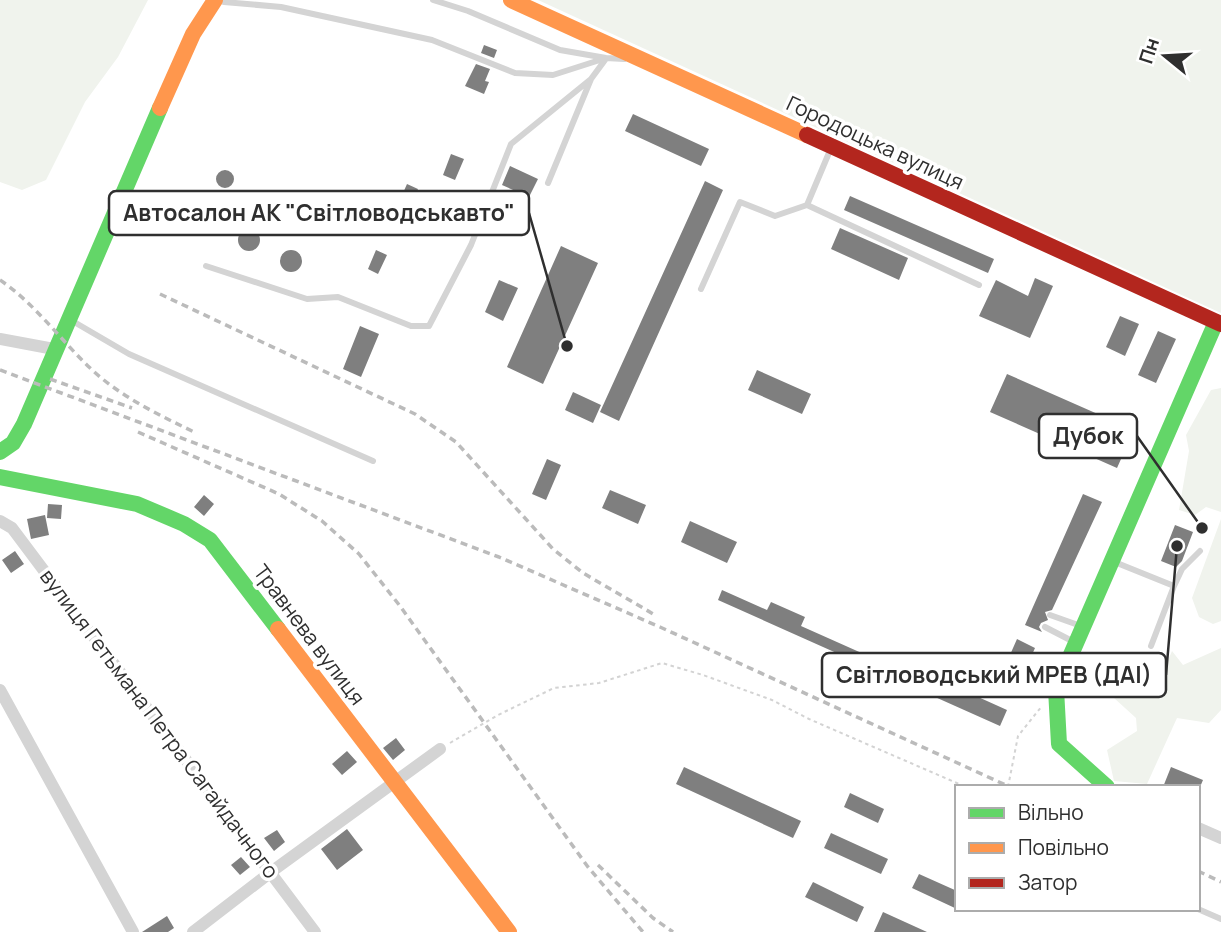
<svg xmlns="http://www.w3.org/2000/svg" width="1221" height="932" viewBox="0 0 1221 932" font-family="Manrope,sans-serif">
<style>
.green{fill:#f0f3ed}
.building{fill:#7f7f7f}
.lines{fill:none;stroke-linecap:round;stroke-linejoin:round}
.path{stroke:#d3d3d3;stroke-width:2;stroke-dasharray:3.5 3.5;stroke-linecap:butt}
.lane{stroke:#d4d4d4;stroke-width:6}
.street{stroke:#d4d4d4;stroke-width:12}
.fast{stroke:#63d668;stroke-width:16}
.slow{stroke:#ff974d;stroke-width:16}
.jam{stroke:#b3261e;stroke-width:16}
.rail{stroke:#bbb;stroke-width:3.5;stroke-dasharray:7 5;stroke-linecap:butt}
.labels{text-anchor:middle;stroke-width:7;stroke-linejoin:round;paint-order:stroke}
.street-label{font-size:21px;fill:#2f2f2f;stroke:#fff}
.leader{fill:none;stroke:#2f2f2f;stroke-width:2.5}
.callout-dot{fill:#2f2f2f;stroke:#fff;stroke-width:2.5}
.callout{fill:#fff;stroke:#2f2f2f;stroke-width:2.5}
.callout-label{font-size:23px;text-anchor:middle;font-weight:bold;fill:#2f2f2f}
</style>
<rect width="100%" height="100%" fill="#fff"/>
<!-- green -->
<path class="green" d="M0,0H148L118,57L85,102L46,180L22,190L0,182Z
M538,0H1221V313Z
M1221,388V512L1206,507L1195,515L1179,510L1189,451L1186,435L1211,390Z
M1221,519V621L1213,624L1199,617L1192,598Z
M1221,648V710L1209,723L1177,718L1147,784L1114,781L1107,750L1137,731L1136,718L1103,688L1104,675L1153,695L1172,651L1183,665Z"/>
<!-- building -->
<path class="building" d="M484,45L497,50L494,58L481,53Z
M476,64L490,69L485,81L489,82L484,94L465,86Z
M633,114L709,149L701,166L625,131Z
M451,154L464,159L455,180L443,175Z
M510,166L538,179L529,197L502,185Z
M216 179a9 9 0 1 1 18 0a9 9 0 1 1-18 0Z
M705,181L723,190L619,421L600,412Z
M407,184L418,189L410,207L399,202Z
M258 199a9 9 0 1 1 18 0a9 9 0 1 1-18 0Z
M850,196L994,259L988,273L844,210Z
M840,228L908,258L899,280L831,249Z
M238 240a11 11 0 1 1 22 0a11 11 0 1 1-22 0Z
M561,246L598,263L543,384L507,367Z
M280 261a11 11 0 1 1 22 0a11 11 0 1 1-22 0Z
M376,250L387,255L378,274L368,269Z
M1035,278L1053,286L1030,338L979,316L996,280L1028,296Z
M499,280L518,288L503,321L485,312Z
M1120,316L1139,324L1125,356L1106,347Z
M360,326L379,334L361,377L343,369Z
M1158,331L1176,339L1156,383L1138,375Z
M757,370L811,394L802,414L748,390Z
M1007,374L1134,430L1117,468L990,412Z
M573,392L601,405L593,423L565,410Z
M547,459L561,465L546,500L532,494Z
M610,490L646,505L638,524L602,508Z
M1083,494L1102,502L1052,610L1045,612L1048,620L1041,623L1039,627L1042,632L1025,625Z
M204,495L214,504L204,516L194,507Z
M48,504L62,505L61,519L47,518Z
M45,515L49,535L31,539L27,519Z
M690,521L737,542L727,563L681,542Z
M1175,525L1193,532L1182,561L1176,567L1161,561Z
M15,551L24,564L11,573L2,560Z
M722,590L767,610L771,602L805,617L801,626L893,667L896,660L1007,710L1000,726L718,600Z
M1017,639L1035,648L1016,690L998,682Z
M396,738L405,750L393,760L383,748Z
M347,751L357,762L342,775L332,764Z
M684,767L801,821L793,838L676,784Z
M1171,767L1203,780L1200,787H1163Z
M850,793L884,809L878,823L844,807Z
M347,829L363,850L337,870L321,849Z
M277,830L285,842L274,851L264,838Z
M831,833L888,859L881,874L824,848Z
M241,857L250,867L240,875L231,865Z
M919,874L957,891V909L912,888Z
M813,882L864,907L857,922L805,897Z
M883,912L927,932H874Z
M167,916L174,928L168,932H142Z"/>
<g class="lines">
<!-- path -->
<path class="path" d="M450,743L498,715L554,688L599,683L662,663L703,675L772,700L809,719L966,787
M1008,787L1018,736L1042,706"/>
<!-- lane -->
<path class="lane" d="M433,0L468,11L560,50L606,58L624,59
M224,2L281,7L432,40L515,73L553,75L606,58
M831,148L807,205L979,285
M548,183L591,79L605,60
M206,266L307,299L338,297L411,326H429L471,245L511,144L591,79
M701,289L740,202L775,216L807,205
M69,319L129,354L373,461
M1112,561L1174,586L1151,646
M1174,586L1182,569L1200,551
M1050,615L1081,626
M1045,627L1074,642
M1198,909L1221,919"/>
<!-- street -->
<path class="street" d="M0,339L54,349
M0,521L12,528L315,932
M0,690L133,932
M1198,828L1221,838
M193,932L271,872L440,749"/>
<!-- fast -->
<path class="fast" d="M0,452L13,443L24,424L160,108
M0,477L137,504L184,524L210,540L278,629
M1107,787L1059,744L1056,689L1216,322"/>
<!-- slow -->
<path class="slow" d="M511,0L807,135
M160,108L193,34L215,0
M278,629L509,932"/>
<!-- jam -->
<path class="jam" d="M807,135L1221,324"/>
<!-- rail -->
<path class="rail" d="M0,280C34,303 60,339 89,367C119,396 157,414 194,432
M160,294L415,414L456,442L553,549L583,573L655,615
M0,370L499,557L660,627L1010,787
M50,379L132,408
M138,432L279,494L322,521L359,554L400,606L588,867L643,932
M598,865L653,918L673,932
M1198,871L1221,882"/>
</g>
<g class="labels">
<!-- street labels -->
<g class="street-label">
<text transform="translate(875 143) rotate(25)" y="7">Городоцька вулиця</text>
<text transform="translate(309 635) rotate(53)" y="7">Травнева вулиця</text>
<text transform="translate(159 724) rotate(53)" y="7">вулиця Гетьмана Петра Сагайдачного</text>
</g>
</g>
<!-- callouts -->
<path class="leader" d="M567 346L529 213M1202 528L1137 436M1177 546L1166 675"/>
<g class="callout-dot">
<circle cx="567" cy="346" r="7"/>
<circle cx="1202" cy="528" r="7"/>
<circle cx="1177" cy="546" r="7"/>
</g>
<g class="callout">
<rect x="109" y="191" width="420" height="44" rx="7"/>
<rect x="1039" y="414" width="98" height="44" rx="7"/>
<rect x="822" y="653" width="344" height="44" rx="7"/>
</g>
<g class="callout-label">
<text x="319" y="221">Автосалон АК "Світловодськавто"</text>
<text x="1088" y="444">Дубок</text>
<text x="994" y="683">Світловодський МРЕВ (ДАІ)</text>
</g>
<!-- legend -->
<rect x="955" y="785" width="245" height="126" fill="#ffffff" stroke="#acacac" stroke-width="2"/>
<rect x="969" y="808" width="35" height="10" fill="#63d668" stroke="#acacac" stroke-width="2"/>
<text x="1018" y="820" font-size="21" fill="#2f2f2f">Вільно</text>
<rect x="969" y="843" width="35" height="10" fill="#ff974d" stroke="#acacac" stroke-width="2"/>
<text x="1018" y="855" font-size="21" fill="#2f2f2f">Повільно</text>
<rect x="969" y="878" width="35" height="10" fill="#b3261e" stroke="#acacac" stroke-width="2"/>
<text x="1018" y="890" font-size="21" fill="#2f2f2f">Затор</text>
<!-- north arrow -->
<g transform="translate(1165 56) rotate(288)" stroke="#ffffff" stroke-width="5" paint-order="stroke">
<path d="M0-5L12 26L0 18L-12 26Z" fill="#2f2f2f"/>
<text y="-10" font-size="19" font-weight="bold" text-anchor="middle" fill="#2f2f2f">Пн</text>
</g>
</svg>
